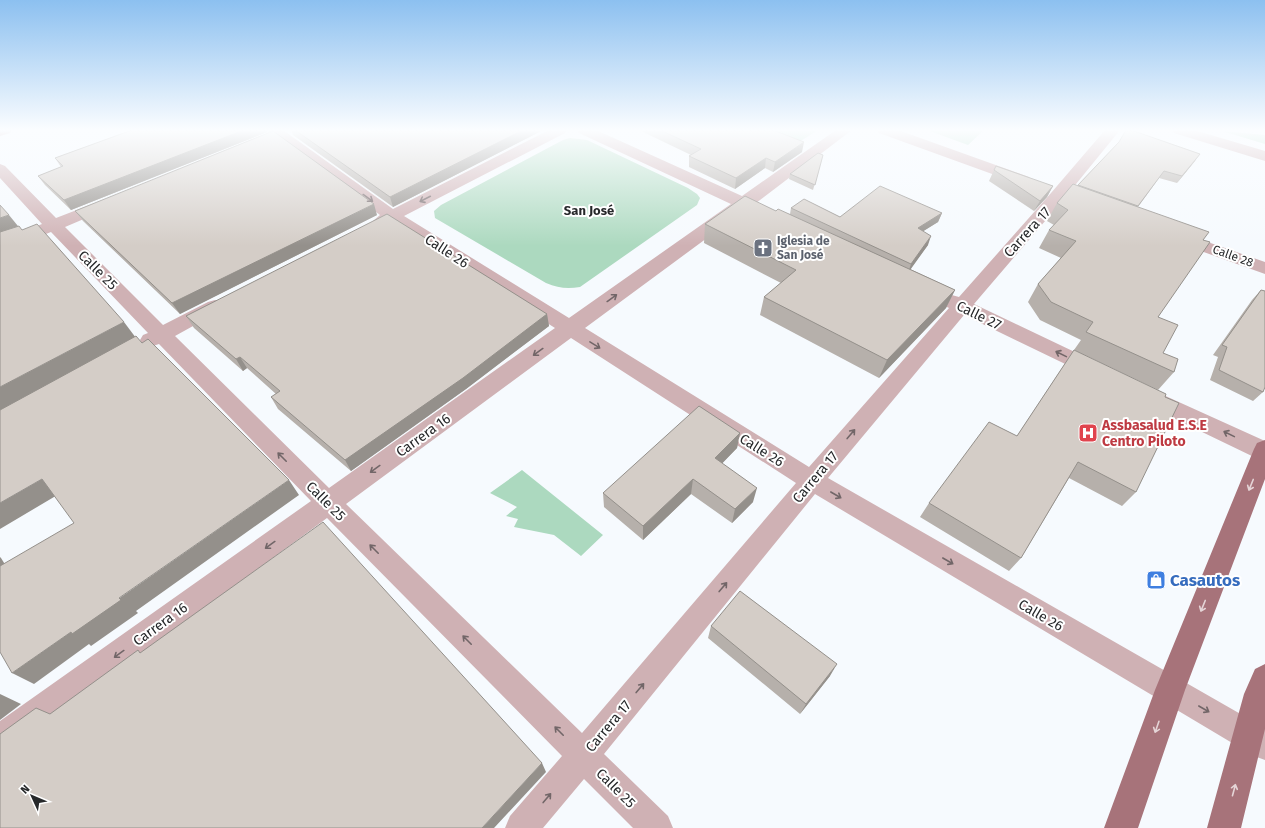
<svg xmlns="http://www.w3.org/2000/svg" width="1265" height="828" viewBox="0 0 1265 828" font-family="'Fira Sans',sans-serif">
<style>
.green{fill:#acd9bf}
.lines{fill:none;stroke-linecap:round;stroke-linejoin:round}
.minor{fill:#cfb1b4;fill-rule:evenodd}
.major{fill:#a7737a;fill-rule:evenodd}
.wall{fill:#b6b0ab}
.shaded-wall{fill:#94908b}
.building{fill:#d4cdc7;stroke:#94908b}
.oneway{stroke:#726668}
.oneway2{stroke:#e5d5d7}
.labels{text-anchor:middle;stroke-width:4;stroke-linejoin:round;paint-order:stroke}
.far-worship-label{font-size:12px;font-weight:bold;fill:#5b616d;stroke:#fff;text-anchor:start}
.far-street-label{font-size:12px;fill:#26282a;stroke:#fff}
.far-neighbourhood-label{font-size:13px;font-weight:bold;fill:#26282a;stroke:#fff}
.street-label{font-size:14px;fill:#26282a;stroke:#fff}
.health-label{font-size:14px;font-weight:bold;fill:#be3a42;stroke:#fff;text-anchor:start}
.near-shop-label{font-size:17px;font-weight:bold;fill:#366cbe;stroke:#fff;text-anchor:start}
</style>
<rect width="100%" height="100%" fill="#f6fafe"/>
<!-- green -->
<path class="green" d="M771,130H818L796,144Z
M927,130H984L968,145Z
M1222,131L1265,135V144Z
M570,138L587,140L688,188L697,194L700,198L697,205L580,287C567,289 558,288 546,283L435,218L434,211L441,205L563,140Z
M522,470L603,535L581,556L554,535L514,527L518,519L506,516L517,507L490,493Z"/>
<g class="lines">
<!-- minor -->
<path class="minor" d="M267,130H283L393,209L549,130H567L565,133L404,216L569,318L731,204L579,133L577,130H596L742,196L836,130H852L756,203L762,208L760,211L754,213L745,210L585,328L809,467L949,308L941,304L939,300L941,296L948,294L959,297L1051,193L1105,130H1120L1063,200L974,304L1102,365L1105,370L1102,375L1095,378L1088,375L964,315L828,478L1265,728V760L1254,756L815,494L604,754L668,816L673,828H633L584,779L543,828H505L510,816L562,756L327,518L11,751L0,755V721L311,501L159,344L150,347L143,345L140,340L143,335L148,333L51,232L0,252V241L42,224L0,178V164L5,166L56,218L100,201L106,199L112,201L114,204L112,207L65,227L163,325L208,302L215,300L222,302L225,306L222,310L175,336L329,488L555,328L391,223L381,226L375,225L373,221L380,215ZM571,338L796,483L582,733L346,504Z
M877,130H898L1029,177L1031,180L1029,183L1023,185L1017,183L879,133Z
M1172,130H1194L1265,151V161L1174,133Z
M1179,232L1265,262V274L1173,241L1170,237L1173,233Z
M1150,389L1265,441V460L1256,458L1142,403L1139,397L1142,391Z"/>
<!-- major -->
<path class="major" d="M0,130H12L10,133L0,136Z
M1265,440V479L1185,690L1138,828H1104L1155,690L1254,449L1257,443Z
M1265,664V729L1241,828H1207L1244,694L1255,669Z"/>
</g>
<!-- wall -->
<path class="wall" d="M132,130H266L267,132L71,210L45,185L38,176L61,167L55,158Z
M291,130H543L393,207L293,135Z
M639,130H773L802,152L773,172L765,168L735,189L689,167V156L691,155Z
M823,155L813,190L789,179L790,174Z
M1195,161L1177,183L1159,178L1138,207L1203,240L1158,317L1163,353L1174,372L1158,390L1074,350L1081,340L1040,320L1028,302L1038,284L1061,258L1039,248L1049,230L1054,225L1047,221L1057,203L1078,185Z
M994,170L1053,186L1047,197L1034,211L989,181Z
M791,208L840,217L942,213L938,222L923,231L928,245L910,269L955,290L946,308L879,378L760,315L764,297L781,283L704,243L705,224L776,211L790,214Z
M75,211L377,215L180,314L83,221Z
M1261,290L1263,392L1253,401L1210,380L1218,357L1213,355L1252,300Z
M547,314L549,326L466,389L351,471L278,409L271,397L276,394L247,368L243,371L194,328L186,316Z
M1074,350L1136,492L1122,506L1069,478L1021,558L1009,571L920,517L929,503L1017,436Z
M740,433L737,448L722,463L753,502L732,523L691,494L643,540L604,507L603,493Z
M711,626L830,676L800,714L708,638Z"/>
<!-- shaded-wall -->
<path class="shaded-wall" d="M244,130H266L267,132L71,210L64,200Z
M523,130H543L393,207L390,197Z
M804,142L802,152L773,172L775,162Z
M1200,154L1195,161L1177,183L1182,176Z
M766,158L765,168L735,189L736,178Z
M1053,186L1047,197L1034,211L1040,201Z
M374,204L377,215L180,314L172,303Z
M942,213L938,222L914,237L918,228Z
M9,215L22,231L0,240V218Z
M931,236L928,245L908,273L911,264Z
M955,290L946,308L879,378L887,360Z
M547,314L549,326L466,389L351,471L345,460Z
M124,322L136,338L0,411V387Z
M240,357L247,368L243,371L236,359Z
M740,433L737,448L713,473L715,458Z
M42,479L59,494L0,529V503Z
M693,479L691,494L643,540V526Z
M289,480L299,495L136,611L138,613L91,646L89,644L34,684L12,673Z
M757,488L753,502L732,523L735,509Z
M0,557L1,558L16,582L0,572Z
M837,664L830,676L800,714L806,704Z
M0,694L21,704L0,720Z
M542,763L546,772L494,828H482Z"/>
<!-- building -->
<path class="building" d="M132,130H244L64,200L38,176L63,166L55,158Z
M295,130H523L390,197Z
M660,130H773L804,142L775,162L766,158L736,178L689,156L701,149Z
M1126,130H1131L1200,154L1182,176L1164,171L1138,206L1078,185L1119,142Z
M273,131L374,204L172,303L75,211Z
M818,153L823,155L815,185L790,174Z
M996,166L1053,186L1040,201L994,170Z
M1073,184L1209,232L1203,240L1210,242L1158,317L1178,325L1163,353L1178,359L1174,372L1086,332L1093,322L1051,302L1038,284L1076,241L1049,230L1068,210L1057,203Z
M880,186L942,213L918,228L931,236L911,264L791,208L804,199L840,217Z
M745,196L776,211L778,209L955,290L887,360L764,297L796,270L705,224Z
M0,205L9,215L0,218Z
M387,214L547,314L463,378L345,460L271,397L280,391L240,357L236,359L186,316Z
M37,224L124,322L0,387V232L19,226L22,230Z
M1261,290L1265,291V387L1263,392L1219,370L1227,347L1222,345Z
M136,336L142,343L148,339L289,480L119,598L121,600L72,634L71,632L12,673L0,652V566L74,523L42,479L0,503V410Z
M1074,350L1166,394L1165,397L1179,403L1136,492L1078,462L1021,558L929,503L989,422L1017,436Z
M699,406L740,433L715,458L757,488L735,509L693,479L643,526L603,493Z
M323,522L542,763L482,828H0V734L36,708L50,714L138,650L140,653Z
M740,591L837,664L806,704L711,626Z"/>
<!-- one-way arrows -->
<defs><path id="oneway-shaft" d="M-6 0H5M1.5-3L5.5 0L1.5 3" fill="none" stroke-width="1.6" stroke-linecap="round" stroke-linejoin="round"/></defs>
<g class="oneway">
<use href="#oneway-shaft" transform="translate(368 198) rotate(36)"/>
<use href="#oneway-shaft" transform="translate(425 199) rotate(153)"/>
<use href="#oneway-shaft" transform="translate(612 298) rotate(-36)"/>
<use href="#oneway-shaft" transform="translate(595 345) rotate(32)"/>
<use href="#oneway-shaft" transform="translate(538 352) rotate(144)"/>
<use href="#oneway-shaft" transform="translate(1061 354) rotate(-154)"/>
<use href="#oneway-shaft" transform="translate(851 434) rotate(-50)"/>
<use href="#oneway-shaft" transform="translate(1229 434) rotate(-154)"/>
<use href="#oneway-shaft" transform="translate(282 457) rotate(-135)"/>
<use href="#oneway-shaft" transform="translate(375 469) rotate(144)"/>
<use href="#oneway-shaft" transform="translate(836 495) rotate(30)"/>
<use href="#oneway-shaft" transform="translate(270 545) rotate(144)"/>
<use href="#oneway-shaft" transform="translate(374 549) rotate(-135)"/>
<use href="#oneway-shaft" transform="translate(948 561) rotate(30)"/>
<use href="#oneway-shaft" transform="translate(723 587) rotate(-50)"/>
<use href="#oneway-shaft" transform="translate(467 640) rotate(-135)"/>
<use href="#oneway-shaft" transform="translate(119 654) rotate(144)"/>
<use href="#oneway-shaft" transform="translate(640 688) rotate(-50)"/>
<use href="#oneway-shaft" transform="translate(1204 709) rotate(30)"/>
<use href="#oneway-shaft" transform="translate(559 731) rotate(-135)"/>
<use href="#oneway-shaft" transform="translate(547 798) rotate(-50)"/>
</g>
<g class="oneway2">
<use href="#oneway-shaft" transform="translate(1251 485) rotate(112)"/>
<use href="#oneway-shaft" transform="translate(1203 606) rotate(112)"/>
<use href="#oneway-shaft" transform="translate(1157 727) rotate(109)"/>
<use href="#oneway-shaft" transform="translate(1234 790) rotate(-75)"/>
</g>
<!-- sky -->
<linearGradient id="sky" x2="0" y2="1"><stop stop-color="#8cc0f0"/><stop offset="0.53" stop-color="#fbfdff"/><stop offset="1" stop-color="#fbfdff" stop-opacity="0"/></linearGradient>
<rect width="1265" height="246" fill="url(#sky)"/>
<!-- icons -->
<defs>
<symbol id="church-square" viewBox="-11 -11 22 22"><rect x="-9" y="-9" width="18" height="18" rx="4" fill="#6b7280" stroke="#fff"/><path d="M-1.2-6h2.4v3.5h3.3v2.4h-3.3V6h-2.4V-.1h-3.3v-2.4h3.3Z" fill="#fff"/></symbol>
<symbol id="hospital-square" viewBox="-11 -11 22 22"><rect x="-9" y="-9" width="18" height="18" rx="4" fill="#e0444e" stroke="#fff"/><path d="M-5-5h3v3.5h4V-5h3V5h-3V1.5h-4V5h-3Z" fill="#fff"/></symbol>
<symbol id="shop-square" viewBox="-11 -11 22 22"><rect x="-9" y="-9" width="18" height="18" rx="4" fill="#3f7fe0" stroke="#fff"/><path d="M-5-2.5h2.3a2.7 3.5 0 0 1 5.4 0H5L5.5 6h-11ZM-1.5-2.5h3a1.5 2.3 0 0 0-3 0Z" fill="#fff"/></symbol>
</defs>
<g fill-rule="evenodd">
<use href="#church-square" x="752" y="237" width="22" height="22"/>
<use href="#hospital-square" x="1077" y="422" width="22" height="22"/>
<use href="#shop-square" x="1145" y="569" width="22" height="22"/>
</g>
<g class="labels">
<!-- far-worship labels -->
<g class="far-worship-label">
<text x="777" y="245">Iglesia de<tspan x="777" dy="14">San José</tspan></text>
</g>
<!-- far-street labels -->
<g class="far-street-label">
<text transform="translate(1233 256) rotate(20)" y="4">Calle 28</text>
</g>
<!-- far-neighbourhood labels -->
<g class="far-neighbourhood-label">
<text x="589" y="215">San José</text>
</g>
<!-- street labels -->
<g class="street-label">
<text transform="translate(1027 232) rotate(-48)" y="5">Carrera 17</text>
<text transform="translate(447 251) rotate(33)" y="5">Calle 26</text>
<text transform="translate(98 270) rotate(45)" y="5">Calle 25</text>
<text transform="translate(979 315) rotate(26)" y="5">Calle 27</text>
<text transform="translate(423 435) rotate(-36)" y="5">Carrera 16</text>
<text transform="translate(762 450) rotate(32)" y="5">Calle 26</text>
<text transform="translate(815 477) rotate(-50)" y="5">Carrera 17</text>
<text transform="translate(326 501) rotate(45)" y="5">Calle 25</text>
<text transform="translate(1041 615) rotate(30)" y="5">Calle 26</text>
<text transform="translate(160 624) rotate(-36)" y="5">Carrera 16</text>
<text transform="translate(608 726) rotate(-50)" y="5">Carrera 17</text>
<text transform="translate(616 788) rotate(45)" y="5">Calle 25</text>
</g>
<!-- health labels -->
<g class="health-label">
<text x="1102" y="430">Assbasalud E.S.E<tspan x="1102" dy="16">Centro Piloto</tspan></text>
</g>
<!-- near-shop labels -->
<g class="near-shop-label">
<text x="1170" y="586">Casautos</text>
</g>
</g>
<!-- north arrow -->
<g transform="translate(32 796) rotate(314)" stroke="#ffffff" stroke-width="3" paint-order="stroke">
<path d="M0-3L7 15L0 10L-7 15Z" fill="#26282a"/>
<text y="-6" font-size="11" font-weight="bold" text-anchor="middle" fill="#26282a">N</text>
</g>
</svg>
